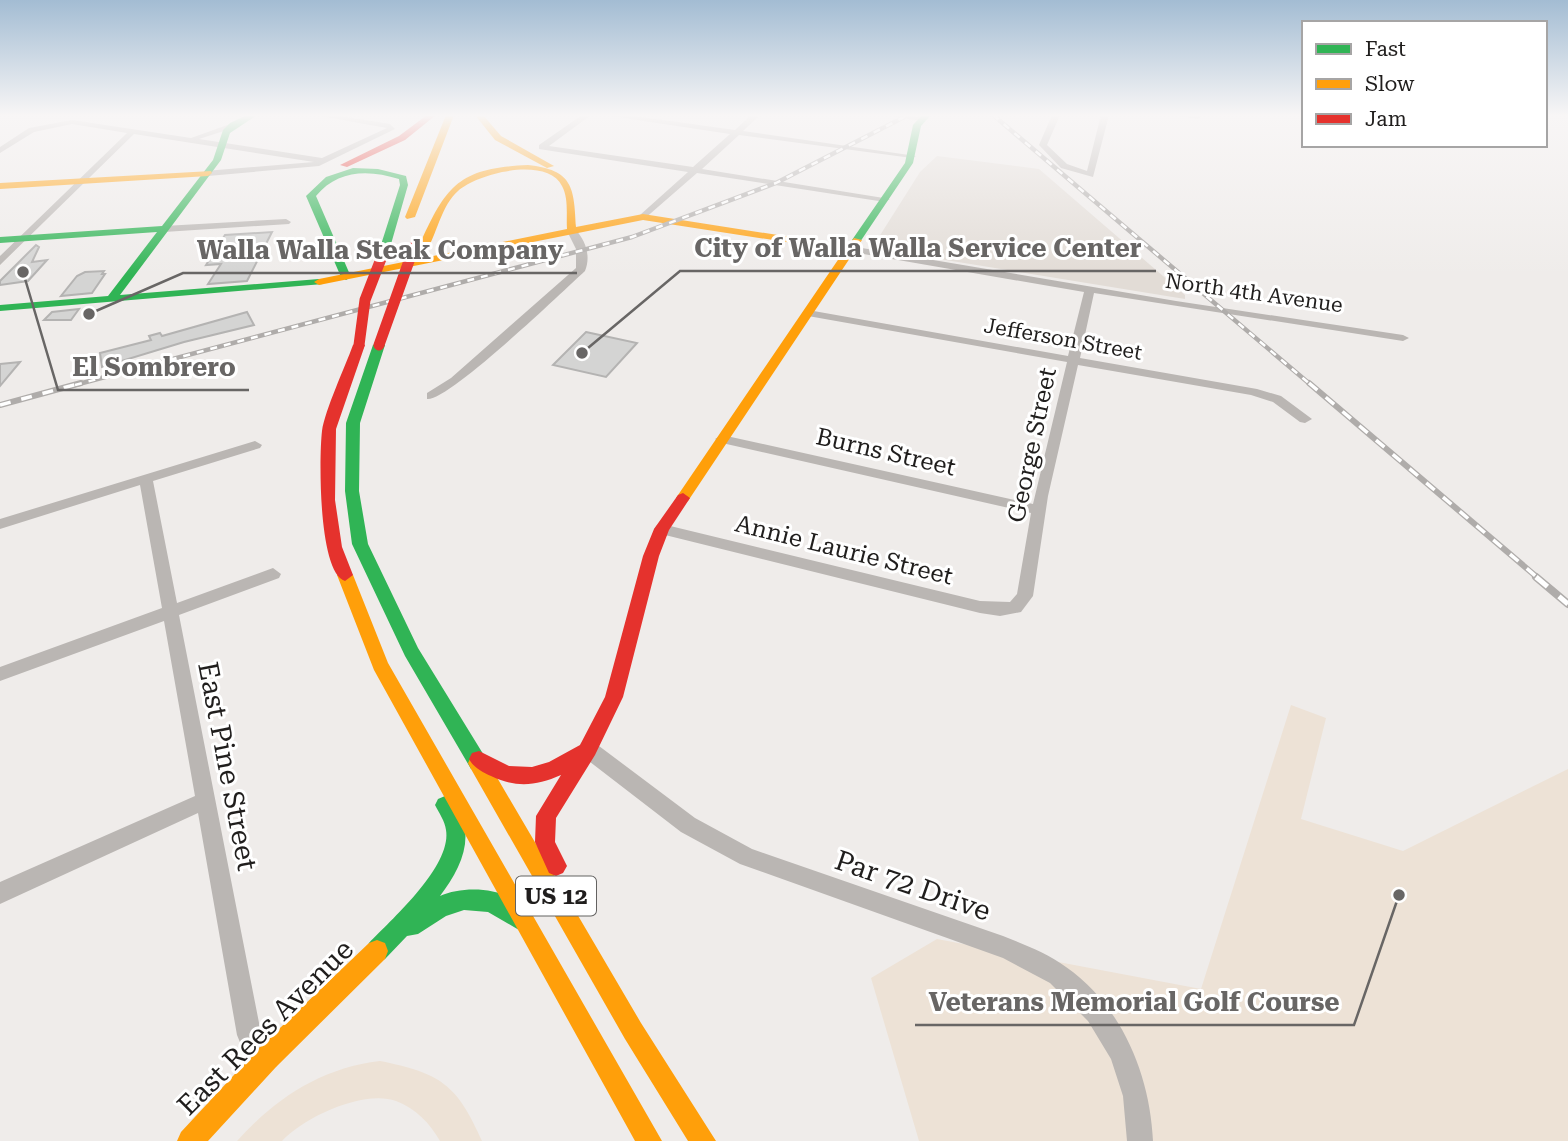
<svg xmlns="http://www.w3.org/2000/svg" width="1568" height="1141" viewBox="0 0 1568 1141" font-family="'Roboto Serif',serif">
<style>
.built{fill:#e2dcd6}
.green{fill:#ede2d6}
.building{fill:#d4d4d3;stroke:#b4b3b2;stroke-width:2}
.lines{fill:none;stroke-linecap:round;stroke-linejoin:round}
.street{fill:#bab6b3;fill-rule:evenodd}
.fast{fill:#30b455;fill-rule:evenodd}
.slow{fill:#ff9f0a;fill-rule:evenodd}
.jam{fill:#e5322d;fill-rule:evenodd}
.rail-far2-casing{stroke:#afacaa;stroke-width:4.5}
.rail-far1-casing{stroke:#afacaa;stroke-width:6}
.rail-casing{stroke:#afacaa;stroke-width:8}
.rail-far2{stroke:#fff;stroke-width:2.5;stroke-dasharray:7;stroke-linecap:butt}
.rail-far1{stroke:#fff;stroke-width:3.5;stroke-dasharray:11;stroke-linecap:butt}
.rail{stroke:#fff;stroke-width:5;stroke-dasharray:15;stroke-linecap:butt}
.jam-bridge{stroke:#e5322d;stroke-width:11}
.labels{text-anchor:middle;stroke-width:6;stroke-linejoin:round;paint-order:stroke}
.far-street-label{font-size:21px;fill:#201e1d;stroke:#fff}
.shield{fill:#fff;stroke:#636261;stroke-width:2}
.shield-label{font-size:23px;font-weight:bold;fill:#201e1d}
.street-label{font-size:24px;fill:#201e1d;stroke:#fff}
.near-street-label{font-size:28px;fill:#201e1d;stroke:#fff}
.leader{fill:none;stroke:#686665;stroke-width:2.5}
.callout-dot{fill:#686665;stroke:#fff;stroke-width:2.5}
.callout-label{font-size:26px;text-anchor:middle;font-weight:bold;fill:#686665;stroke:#fff;stroke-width:6;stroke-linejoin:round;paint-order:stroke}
</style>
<rect width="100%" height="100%" fill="#efecea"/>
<!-- built -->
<path class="built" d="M937,156L1039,169L1185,295V299L872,248L920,172Z"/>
<!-- green -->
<path class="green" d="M1291,705L1326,718L1301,819L1403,851L1568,769V1141H919L871,978L937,939L1201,989Z
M380,1061C440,1073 457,1084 482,1141H440C430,1123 415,1108 396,1101C364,1089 304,1117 282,1141H237C276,1098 321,1068 380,1061Z"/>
<!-- building -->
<path class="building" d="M272,232L247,281L208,284L221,264L206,265L225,235Z
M36,245L39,247L32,262L47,260L28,281L0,285V281Z
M104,271L102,274H105L92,293L61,296L77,276L85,272Z
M79,309L71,320H44L52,312Z
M247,312L254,325L184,342L102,367L100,353L151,340L149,336L160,333L162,336Z
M586,332L637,343L606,377L553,365Z
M20,362L0,386V364Z"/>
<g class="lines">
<!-- street -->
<path class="street" d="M315,115H335L390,124L395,129L319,166L208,176L204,173L205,171L314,162L134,134L0,265V256L127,133L72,124L34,132L0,153V147L29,128L72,120L191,138L233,123L236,127L199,139L322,158L387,128Z
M582,115H591L549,146L693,167L730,134L604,115H627L735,130L751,115H760L743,131L916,156L912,158L739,135L702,169L890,199L885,202L697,173L643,220L640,219V215L688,172L539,149V145Z
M884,115H909L925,119L921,121Z
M1052,115H1060L1047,145L1067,164L1087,171L1101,115H1109L1093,177L1061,168L1039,145Z
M1173,115H1201V117L1197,119Z
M286,219L291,222L289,224L164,232L159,229L164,226Z
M569,229H575C586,241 591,256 585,271C562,292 448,402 427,399V393L451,378L576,268V249L567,231Z
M850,246L1176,301L1403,335L1409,338L1403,341L1094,293L1080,358L1257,389L1281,396L1312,419L1305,423L1300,422L1273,402L1251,395L1078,365L1048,496L1033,596L1021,612L1000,616L980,613L657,533L654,529L657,525L662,524L980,601L1010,602L1017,594L1031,513L722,443L715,439L722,435L1033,504L1067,362L808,316L802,313L808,310L1068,356L1084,292L846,251V247Z
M255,441L262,445L260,448L153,481L177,603L273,568L281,574L279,578L179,615L261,1033C265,1043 275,1047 279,1058L276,1067L267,1070L246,1057L237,1035L198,813L0,904V882L195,796L164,621L0,681V667L162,608L140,485L0,529V519Z
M588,741L595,743L695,818L752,849L1003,936C1025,945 1047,953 1066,967C1122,1006 1150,1075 1153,1141H1127L1123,1096L1111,1059L1088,1021L1050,983L1003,958L740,864L681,832L581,755L579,749L581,743Z"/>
<!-- fast -->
<path class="fast" d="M247,115H257L230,133L221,160L120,295L319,279L323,280V284L0,311V305L108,296L157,232L0,243V237L162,226L213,160L223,130L230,123Z
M922,115H931L921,126L913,163L860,242H854L852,240L905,163L913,125Z
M353,168L378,169L406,176L408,185L389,251L384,254L379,251L400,185L399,179C368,169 337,170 316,196L351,277L346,280L341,277L306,196L326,177Z
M379,341L385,345L360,423L359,491L368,544L418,648L485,757L488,763L485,769L478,771L471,769L405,656L352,544L345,491L346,423L373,345Z
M445,796C453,799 456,804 460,812C474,842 459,871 440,896C467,884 517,887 530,919L527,927L519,930L488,912L464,910L446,916L418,934L407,936L385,959L377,962L369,959L366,951L369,943C392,919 452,866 446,830C445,821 439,813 435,805L438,799Z"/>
<!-- slow -->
<path class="slow" d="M446,115H454L415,217L407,219L405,217Z
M475,115H483L501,136L554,166L547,168L495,140Z
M528,165C573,170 574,187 576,227L643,214L848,246L854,238L862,240L688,501L683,503L676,498L844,251L643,220L319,285L314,282L319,279L567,229C566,216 569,199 562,186C547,156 478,173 458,191C442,205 438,230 428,248L419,246C446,186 458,168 528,165Z
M211,171L212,173L208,176L0,189V183Z
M345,569L353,575L388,663L662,1141H635L374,670L337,575Z
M478,755L485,757L641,1023L716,1141H688L625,1039L471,769L468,763L471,757Z
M377,940L385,943L388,951L385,959L276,1067L208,1141H177L181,1132L258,1049L369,943Z"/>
<!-- jam -->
<path class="jam" d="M427,115H436L405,140L347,167L340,165L399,136Z
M359,341L365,345L336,429L335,500L342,547L353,575L345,581C318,573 319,457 322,431C325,410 345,367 353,345Z
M683,493L690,498L669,530L659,556L623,697L595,755L556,818L555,842L567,866L563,873L556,876L549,873L535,842L536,816L561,775C536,786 516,788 491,776C482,772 473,767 469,759L472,753L479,751L509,766L532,767L549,762L580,745L605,697L643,556L654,529L678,495Z"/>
<defs>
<path id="rail-far2" d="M993,115L1311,385
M75,385L632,237L776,183L908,115"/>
<path id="rail-far1" d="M1309,383L1538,578
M0,405L81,383"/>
<path id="rail" d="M1536,577L1568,604"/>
</defs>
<!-- rail-far2 casing -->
<use href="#rail-far2" class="rail-far2-casing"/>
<!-- rail-far1 casing -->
<use href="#rail-far1" class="rail-far1-casing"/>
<!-- rail casing -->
<use href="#rail" class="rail-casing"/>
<!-- rail-far2 -->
<use href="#rail-far2" class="rail-far2"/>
<!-- rail-far1 -->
<use href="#rail-far1" class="rail-far1"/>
<!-- rail -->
<use href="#rail" class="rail"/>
<!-- jam-bridge -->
<path class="jam-bridge" d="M359,345L365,300L384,251
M379,345L414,247"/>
</g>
<!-- sky -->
<linearGradient id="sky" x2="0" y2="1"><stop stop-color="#a3bcd3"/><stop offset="0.42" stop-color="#f8f6f6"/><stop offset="1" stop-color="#f8f6f6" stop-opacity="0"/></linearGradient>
<rect width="1568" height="275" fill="url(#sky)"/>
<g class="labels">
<!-- far-street labels -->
<g class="far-street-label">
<text transform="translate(1254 293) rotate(8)" y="7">North 4th Avenue</text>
<text transform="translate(1063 339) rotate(10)" y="7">Jefferson Street</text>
</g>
<!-- shield labels -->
<rect class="shield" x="516" y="876.5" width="80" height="39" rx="5"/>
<g class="shield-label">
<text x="556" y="904">US 12</text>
</g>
<!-- street labels -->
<g class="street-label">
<text transform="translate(1032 445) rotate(-78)" y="8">George Street</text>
<text transform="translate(886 452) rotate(13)" y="8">Burns Street</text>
<text transform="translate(844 550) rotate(14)" y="8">Annie Laurie Street</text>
</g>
<!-- near-street labels -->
<g class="near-street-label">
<text transform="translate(228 766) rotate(79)" y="10">East Pine Street</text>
<text transform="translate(913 885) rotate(19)" y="10">Par 72 Drive</text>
<text transform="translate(265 1027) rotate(-45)" y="10">East Rees Avenue</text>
</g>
</g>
<!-- callouts -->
<path class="leader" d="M582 353L680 271H1156M89 314L183 273H577M23 272L58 390H249M1399 895L1354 1025H915"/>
<g class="callout-dot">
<circle cx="582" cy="353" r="7"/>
<circle cx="89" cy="314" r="7"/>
<circle cx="23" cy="272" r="7"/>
<circle cx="1399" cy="895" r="7"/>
</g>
<g class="callout-label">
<text x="918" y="257">City of Walla Walla Service Center</text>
<text x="380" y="259">Walla Walla Steak Company</text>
<text x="154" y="376">El Sombrero</text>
<text x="1134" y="1011">Veterans Memorial Golf Course</text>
</g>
<!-- legend -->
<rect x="1302" y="21" width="245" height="126" fill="#ffffff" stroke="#a6a5a5" stroke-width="2"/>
<rect x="1316" y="44" width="35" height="10" fill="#30b455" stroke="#a6a5a5" stroke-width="2"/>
<text x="1365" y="56" font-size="21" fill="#201e1d">Fast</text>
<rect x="1316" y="79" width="35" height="10" fill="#ff9f0a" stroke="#a6a5a5" stroke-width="2"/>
<text x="1365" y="91" font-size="21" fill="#201e1d">Slow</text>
<rect x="1316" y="114" width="35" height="10" fill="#e5322d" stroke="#a6a5a5" stroke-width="2"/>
<text x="1365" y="126" font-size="21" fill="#201e1d">Jam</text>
</svg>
